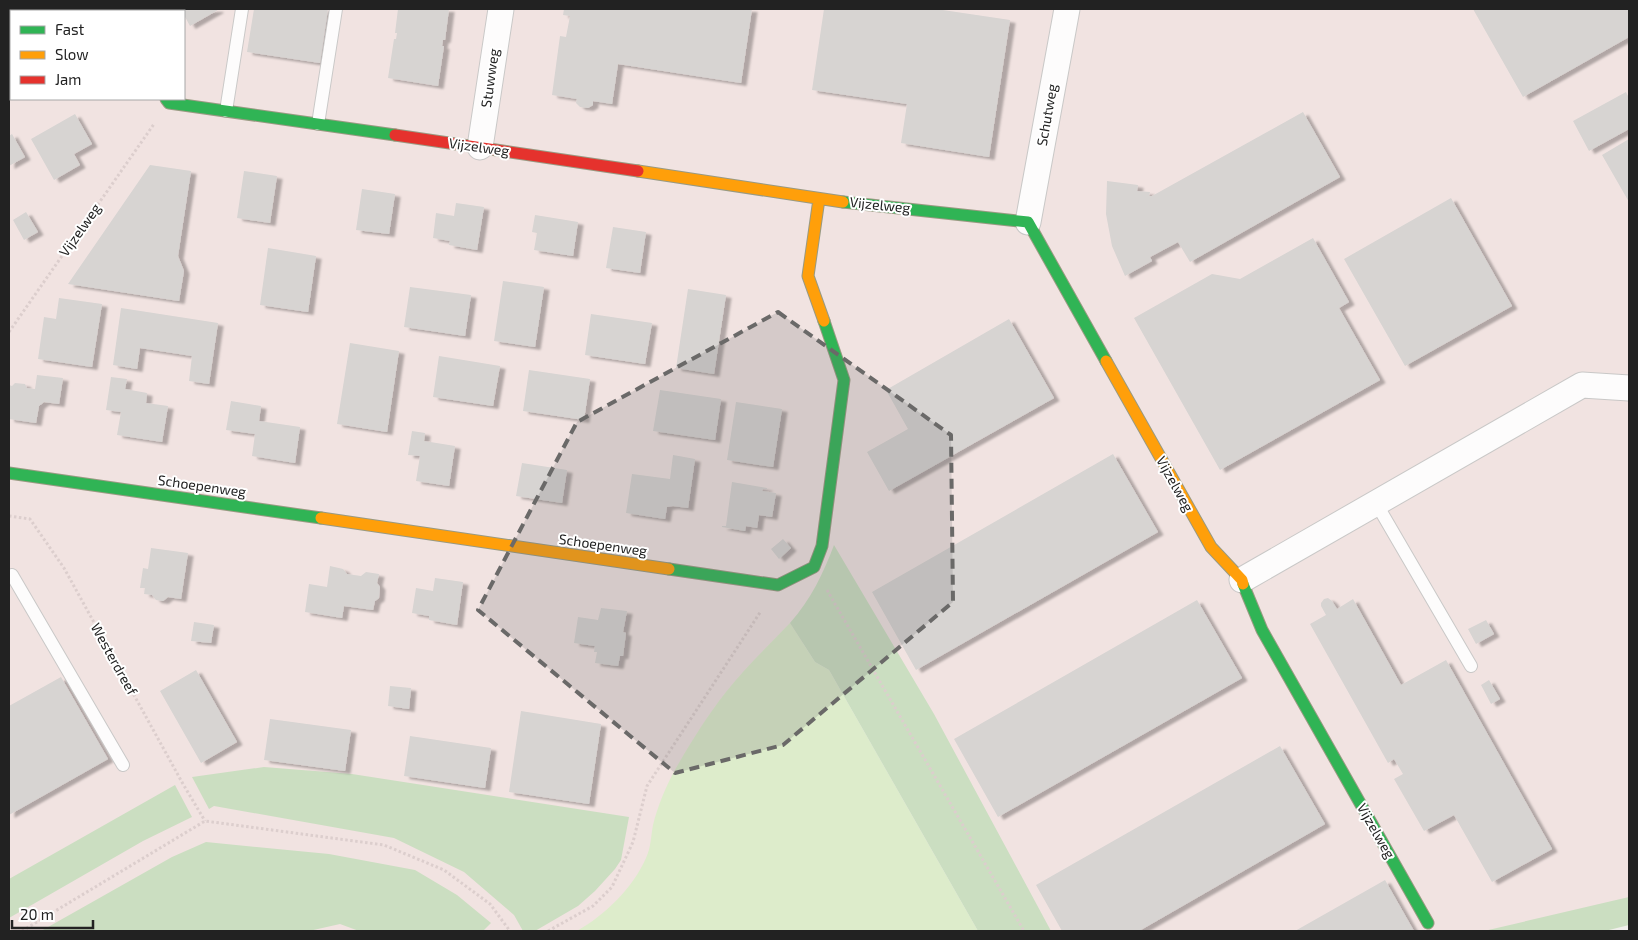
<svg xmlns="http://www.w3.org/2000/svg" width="1638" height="940" viewBox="0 0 1638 940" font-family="'Exo 2',sans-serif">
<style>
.commercial{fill:#f1e3e1;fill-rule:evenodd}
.grass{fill:#ddeccb}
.forest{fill:#cbdec1}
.building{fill:#d7d4d2;filter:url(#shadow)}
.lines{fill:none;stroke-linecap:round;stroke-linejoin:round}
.lane-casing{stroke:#c9c8c7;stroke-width:14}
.street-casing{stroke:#c9c8c7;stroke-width:27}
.fast-casing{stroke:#999a82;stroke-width:13}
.slow-casing{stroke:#999a82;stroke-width:13}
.jam-casing{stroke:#999a82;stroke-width:13}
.path{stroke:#dccecd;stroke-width:3;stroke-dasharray:2.5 2.5;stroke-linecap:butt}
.lane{stroke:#fdfcfc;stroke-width:12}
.street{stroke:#fdfcfc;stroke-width:25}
.fast{stroke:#30b455;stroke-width:11}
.slow{stroke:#ff9f0a;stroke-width:11}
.jam{stroke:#e5322d;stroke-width:11}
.marked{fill:#6a6968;fill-opacity:0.2;stroke:#6a6968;stroke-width:4;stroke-dasharray:10 6;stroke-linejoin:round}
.labels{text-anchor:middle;stroke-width:4;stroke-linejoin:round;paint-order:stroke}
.street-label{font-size:14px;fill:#222;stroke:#fff}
</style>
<defs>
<filter id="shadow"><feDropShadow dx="5.5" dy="3" stdDeviation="1" flood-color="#0004"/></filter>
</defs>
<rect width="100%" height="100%" fill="#f0eeeb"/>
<!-- commercial -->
<path class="commercial" d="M9,9H1629V911L1556,931H1045L840,585L618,931H9ZM11,11H184V99H11Z"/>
<!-- grass -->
<path class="grass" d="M790,623L815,662L829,670L978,931H577C605,915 633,888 646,858C651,848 651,835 653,825C658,805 666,786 676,768C691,742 707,716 726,692C745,668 769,645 790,623Z"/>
<!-- forest -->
<path class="forest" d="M834,545L934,714L1051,931H978L829,670L815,662L790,623C811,599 823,574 834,545Z
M264,767L352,774L629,817L621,860L615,869L595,891L578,906L535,931H523L514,915L464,872L394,838L214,806L209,809L192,777Z
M175,785L192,817L143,841L9,918V879Z
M206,842L329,854L415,870L457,895L491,923L483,931H359L340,924L309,931H41L172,857Z
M1629,897V925L1605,931H1484Z"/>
<!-- building -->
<path class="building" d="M180,9H218V10L190,26L184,15V11H182Z
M254,9H328L320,63L247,52Z
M398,9H449L445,40H443L442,46H444L438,86L388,78L394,39H396L397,33H395Z
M564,9H752L741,83L618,64L612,104L593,101V105L588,108L580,107L576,103L577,99L552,95L560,36L566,37L570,16L563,15Z
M824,9H936L1010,20L989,157L901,143L907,104L812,90Z
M1473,9H1629V37L1523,97Z
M1626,92L1629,98V129L1589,151L1573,121Z
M1303,112L1340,177L1190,262L1178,242L1150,257L1152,261L1125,276L1112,246L1106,214L1107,181L1138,185L1137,191L1150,192L1149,196H1152Z
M75,114L92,144L74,154L80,165L54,180L31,139Z
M12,134L25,157L9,166V136Z
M1629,139V202L1602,155Z
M150,165L191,171L178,256L184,271L179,301L68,284Z
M244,171L277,176L270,223L237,218Z
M362,189L395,194L389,234L356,230Z
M1451,198L1512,306L1405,366L1344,259Z
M456,203L484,207L477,250L449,245L450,241L433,238L436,213L454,216Z
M26,212L38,232L24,240L13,220Z
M535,215L578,222L573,256L534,250L537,233L532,232Z
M613,227L646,232L640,273L606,268Z
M1313,238L1349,302L1339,308L1380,380L1220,470L1134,318L1212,274L1240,279Z
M268,248L316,256L308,312L260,305Z
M503,281L544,287L535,347L494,341Z
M410,287L471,295L465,336L404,327Z
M688,289L726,295L714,374L676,368Z
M59,298L102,304L92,367L38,359L44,317L56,319Z
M121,308L218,323L209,384L189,381L192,356L140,348L137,369L113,365Z
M591,314L652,323L645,364L585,355Z
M1009,319L1054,398L889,491L867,452L908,429L886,390Z
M350,343L399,351L387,432L337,424Z
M439,356L500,366L493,406L433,397Z
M529,370L590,379L584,420L523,411Z
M37,375L63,378L59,404L44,402L39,406L36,423L9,419V385L12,386L15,383L25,384L27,388L35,389Z
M111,377L127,379L125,389L147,393L146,403L168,406L162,442L117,435L121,412L106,410Z
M660,390L721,399L715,440L653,431Z
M231,401L261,406L259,421L300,427L295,463L252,456L255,434L226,430Z
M736,402L782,409L773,467L727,460Z
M412,431L425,433L424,441L455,446L449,486L416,481L420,456L408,455Z
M1113,454L1158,532L916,670L872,592Z
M673,455L695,459L688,508L673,506L667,507L665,519L626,513L632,474L670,479Z
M522,463L567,470L562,503L516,496Z
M732,482L767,488V489H763L762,491L776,493L772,517L759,515L757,528L746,526L745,531L722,527V526H726Z
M783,539L791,548L779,559L771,549Z
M151,548L188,553L181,599L168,597L163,601L156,600L152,595L144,594L145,588H140L143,568L148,569Z
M330,566L343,569L347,574L361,576L366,572L379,574L377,583L380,587L379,598L375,601L373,610L344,606L342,618L305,612L309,584L327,587Z
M435,578L463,582L457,625L429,620V616L412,613L416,588L433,591Z
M1328,598L1332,601L1337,609L1353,599L1401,685L1446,660L1552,849L1492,882L1454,815L1424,831L1394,779L1403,774L1394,759L1388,763L1310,624L1326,615L1321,606V603L1324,599Z
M1197,600L1242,678L998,817L954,739Z
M601,608L627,611L623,632L626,633L623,656H620L618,666L595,663L597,652H594L595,646L574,643L578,617L598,620Z
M1486,620L1494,634L1476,644L1468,629Z
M194,622L214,625L211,643L191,641Z
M196,670L237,742L201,763L160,691Z
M61,677L108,759L9,815V706Z
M1489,680L1500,699L1491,704L1481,685Z
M390,686L411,688L409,709L388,706Z
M521,711L601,724L589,804L509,792Z
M270,719L351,730L345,771L264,760Z
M410,736L491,748L485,788L404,776Z
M1280,746L1325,824L1139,931H1062L1036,885Z
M1385,880L1414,931H1295Z"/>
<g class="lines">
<defs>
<path id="lane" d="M226,111L242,9
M318,124L336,9
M1376,503L1471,666
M12,575L123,765"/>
<path id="street" d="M107,9L108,11
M480,147L501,9
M1028,222L1067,9
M1242,580L1582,385L1629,388"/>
<path id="fast" d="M166,99L169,103L395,135
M843,202L1028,222L1106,361
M9,473L321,518
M669,569L778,585L814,567L822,546L844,380L824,321
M1243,584L1262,630L1428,923"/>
<path id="slow" d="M638,171L843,202
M819,199L808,276L824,321
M1106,361L1211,547L1242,580L1243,584
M321,518L669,569"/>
<path id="jam" d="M395,135L638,171"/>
</defs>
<!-- lane casing -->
<use href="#lane" class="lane-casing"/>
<!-- street casing -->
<use href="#street" class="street-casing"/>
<!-- fast casing -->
<use href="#fast" class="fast-casing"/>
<!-- slow casing -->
<use href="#slow" class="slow-casing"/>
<!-- jam casing -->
<use href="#jam" class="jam-casing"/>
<!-- path -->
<path class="path" d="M9,332L154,124
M9,516L30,519L64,568L183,784L205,821
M827,590L1024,931
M22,931L205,821L384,845L444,870L490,904L510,931
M548,931L593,906L612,887L633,842L647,786L761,611"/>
<!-- lane -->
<use href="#lane" class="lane"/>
<!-- street -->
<use href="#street" class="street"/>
<!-- fast -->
<use href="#fast" class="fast"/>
<!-- slow -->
<use href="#slow" class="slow"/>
<!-- jam -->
<use href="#jam" class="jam"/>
</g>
<!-- marked area -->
<path class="marked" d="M778,312L951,435L953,602L783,745L675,773L478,610L577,422Z"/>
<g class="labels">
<!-- street labels -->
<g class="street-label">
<text transform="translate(490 78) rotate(-82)" y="5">Stuwweg</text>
<text transform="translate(1047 115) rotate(-80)" y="5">Schutweg</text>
<text transform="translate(479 147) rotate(8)" y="5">Vijzelweg</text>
<text transform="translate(880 205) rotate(6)" y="5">Vijzelweg</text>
<text transform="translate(80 230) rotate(-55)" y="5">Vijzelweg</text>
<text transform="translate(1175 484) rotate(61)" y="5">Vijzelweg</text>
<text transform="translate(202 486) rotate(8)" y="5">Schoepenweg</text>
<text transform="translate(603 545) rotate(8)" y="5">Schoepenweg</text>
<text transform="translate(114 659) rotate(61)" y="5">Westerdreef</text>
<text transform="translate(1376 831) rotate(60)" y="5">Vijzelweg</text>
</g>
</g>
<!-- border -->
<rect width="1638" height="940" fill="none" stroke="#222222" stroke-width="20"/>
<!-- legend -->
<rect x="10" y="10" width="175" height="90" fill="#ffffff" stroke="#a7a7a7"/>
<rect x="20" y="26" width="25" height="8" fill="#30b455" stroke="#a7a7a7"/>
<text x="55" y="35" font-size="15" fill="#222222">Fast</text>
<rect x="20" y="51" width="25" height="8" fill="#ff9f0a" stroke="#a7a7a7"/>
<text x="55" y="60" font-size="15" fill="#222222">Slow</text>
<rect x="20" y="76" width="25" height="8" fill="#e5322d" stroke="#a7a7a7"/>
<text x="55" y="85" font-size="15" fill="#222222">Jam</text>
<!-- scale -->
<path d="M12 920v8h81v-8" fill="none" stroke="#222222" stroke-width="2.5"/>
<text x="20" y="920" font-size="15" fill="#222222" stroke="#ffffff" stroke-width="4" paint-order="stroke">20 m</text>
</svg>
